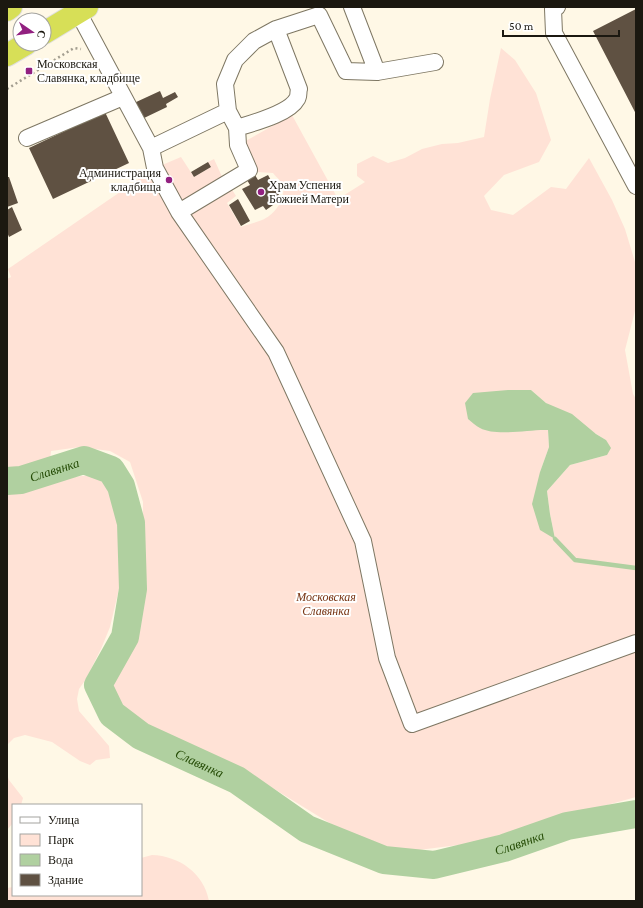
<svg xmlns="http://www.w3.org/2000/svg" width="643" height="908" viewBox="0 0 643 908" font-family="'Crimson Pro',serif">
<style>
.green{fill:#ffe2d6;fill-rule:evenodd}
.water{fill:#b0d0a0}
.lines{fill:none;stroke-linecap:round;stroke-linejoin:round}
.stream{stroke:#b0d0a0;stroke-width:4.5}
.river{stroke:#b0d0a0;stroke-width:28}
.building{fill:#5f5142}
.minor-casing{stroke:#7e7763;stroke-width:18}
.highway-casing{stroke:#dfdfde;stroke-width:24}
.path{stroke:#a39e90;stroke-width:2.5;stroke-dasharray:2 3;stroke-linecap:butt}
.minor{stroke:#fff;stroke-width:16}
.highway{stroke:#d7df57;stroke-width:22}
.poi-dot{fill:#922080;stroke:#fff;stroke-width:1.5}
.labels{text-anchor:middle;stroke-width:4;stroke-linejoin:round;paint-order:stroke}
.poi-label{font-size:12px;fill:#1b1810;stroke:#fff;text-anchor:start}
.park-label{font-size:12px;font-style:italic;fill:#773413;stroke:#fff}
.water-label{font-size:13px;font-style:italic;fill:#244b05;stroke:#fff}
</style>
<rect width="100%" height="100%" fill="#fff8e6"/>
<!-- green -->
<path class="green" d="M501,48L515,60L536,93L551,140L539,162L504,175L484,196L491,210L513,215L551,187L566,189L589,158L612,200L625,229L635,262L636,307L625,350L633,394L636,399V797L467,844L402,852L349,835L253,776L144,733L124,715L111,695L115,673L132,643L143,567V502L130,462L110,451L80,447L51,451L50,461L25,470L7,472V279L11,277L8,269L155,168L181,157L194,177L211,167L208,162L214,159L224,181L231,188L236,196L227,203L241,227C249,224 255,223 262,220C275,215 289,196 281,182C279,179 275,176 273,173L258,172L242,143L292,115L338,199L365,182L357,176V164L373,156L388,163L405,158L422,149L442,144L458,143L484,137L490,99ZM531,390L546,403L606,440L607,455L570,465L547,491L550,514L555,539L540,472L549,447L548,429L529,430Z
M97,475L109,482L117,497L124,553L122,560L123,572L110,627L101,649L86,679L79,689L77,699L79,711L109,746L110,758L96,760L90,765L80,761L52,742L25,735L14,738L7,745V489L81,476Z
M7,774L9,780L23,798L21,805H13V823L7,830Z
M152,855C179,856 204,873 209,901H7V888L13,887V895H141V858Z"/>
<!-- water -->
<path class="water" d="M508,390H531L546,403L572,414L596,434L606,440L611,448L607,455L570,465L547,491L550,514L555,539L540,530L532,504L540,472L549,447L548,430C529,429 497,437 480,428C476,426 472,422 468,419L465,403L473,393Z"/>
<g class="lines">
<!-- stream -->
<path class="stream" d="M555,539L575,560L636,568"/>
<!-- river -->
<path class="river" id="s1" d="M7,481L21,480L84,460L111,470L121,486L131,523L133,589L125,637L98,685L112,714L141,736L237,780L307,829L384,860L434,865L504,848L567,826L636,814"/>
</g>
<!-- building -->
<path class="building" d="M636,9V114L593,31Z
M160,91L163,98L175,92L178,97L166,104L167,107L142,119L134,103Z
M105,112L129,163L53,199L29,148Z
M208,162L211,167L194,177L191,172Z
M255,175L258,180L268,175L279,195L270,200L273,205L266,210L263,206L255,210L242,189L250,185L247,180Z
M7,177H9L18,203L7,207Z
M238,199L250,221L241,226L229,205Z
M12,207L22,230L9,237L7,232V210Z"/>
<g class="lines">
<defs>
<path id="minor" d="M352,7L377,72
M557,7L553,9L554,33L636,186
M78,12L151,148L155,168L179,212
M228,111L225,84L235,60L254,41L276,29
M237,128L238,145L249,170L179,212L276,352L363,541L387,658L412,724L636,643
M27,138L123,97
M151,148L228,111L237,128C252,123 289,114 297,99C299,96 298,92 299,89L276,29L319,15L346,71L377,72L435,62"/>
<path id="highway" d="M7,10L11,7
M44,33L87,7
M7,55L26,44"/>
</defs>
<!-- minor casing -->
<use href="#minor" class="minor-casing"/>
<!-- highway casing -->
<use href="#highway" class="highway-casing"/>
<!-- path -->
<path class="path" d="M7,89L74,48L81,49"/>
<!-- minor -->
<use href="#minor" class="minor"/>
<!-- highway -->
<use href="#highway" class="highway"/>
</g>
<!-- markers -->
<g class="poi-dot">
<rect x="25" y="67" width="8" height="8" rx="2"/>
<circle cx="169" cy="180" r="4"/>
<circle cx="261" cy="192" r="4"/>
</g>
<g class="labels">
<!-- poi labels -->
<g class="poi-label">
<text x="37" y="68">Московская<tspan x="37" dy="14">Славянка, кладбище</tspan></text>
<text x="161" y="177" text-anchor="end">Администрация<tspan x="161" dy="14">кладбища</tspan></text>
<text x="269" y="189">Храм Успения<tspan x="269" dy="14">Божией Матери</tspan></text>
</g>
<!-- park labels -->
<g class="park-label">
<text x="326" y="601">Московская<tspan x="326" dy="14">Славянка</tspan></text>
</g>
<!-- water labels -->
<g class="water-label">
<text dy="5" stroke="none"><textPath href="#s1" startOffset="49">Славянка</textPath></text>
<text dy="5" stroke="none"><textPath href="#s1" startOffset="469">Славянка</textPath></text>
<text dy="5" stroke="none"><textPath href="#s1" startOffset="817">Славянка</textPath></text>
</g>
</g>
<!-- border -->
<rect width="643" height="908" fill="none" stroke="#1b1810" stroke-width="16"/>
<!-- legend -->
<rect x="12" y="804" width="130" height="92" fill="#ffffff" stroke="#a4a39f"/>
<rect x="20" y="817" width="20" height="6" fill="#ffffff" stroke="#a4a39f"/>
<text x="48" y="824" font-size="12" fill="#1b1810">Улица</text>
<rect x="20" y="834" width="20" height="12" fill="#ffe2d6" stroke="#a4a39f"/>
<text x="48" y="844" font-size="12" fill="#1b1810">Парк</text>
<rect x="20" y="854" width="20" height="12" fill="#b0d0a0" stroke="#a4a39f"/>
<text x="48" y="864" font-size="12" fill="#1b1810">Вода</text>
<rect x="20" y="874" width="20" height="12" fill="#5f5142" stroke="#a4a39f"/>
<text x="48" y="884" font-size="12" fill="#1b1810">Здание</text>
<!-- north arrow -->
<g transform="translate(32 32) rotate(103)"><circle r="19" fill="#ffffff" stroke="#a4a39f"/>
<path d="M0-3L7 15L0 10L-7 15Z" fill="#922080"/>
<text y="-6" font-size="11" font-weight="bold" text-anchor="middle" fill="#1b1810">С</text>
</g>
<!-- scale -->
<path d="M503 30v6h116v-6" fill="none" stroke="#1b1810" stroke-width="2"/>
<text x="509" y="30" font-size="12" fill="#1b1810" stroke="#ffffff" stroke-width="3" paint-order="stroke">50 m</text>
</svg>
